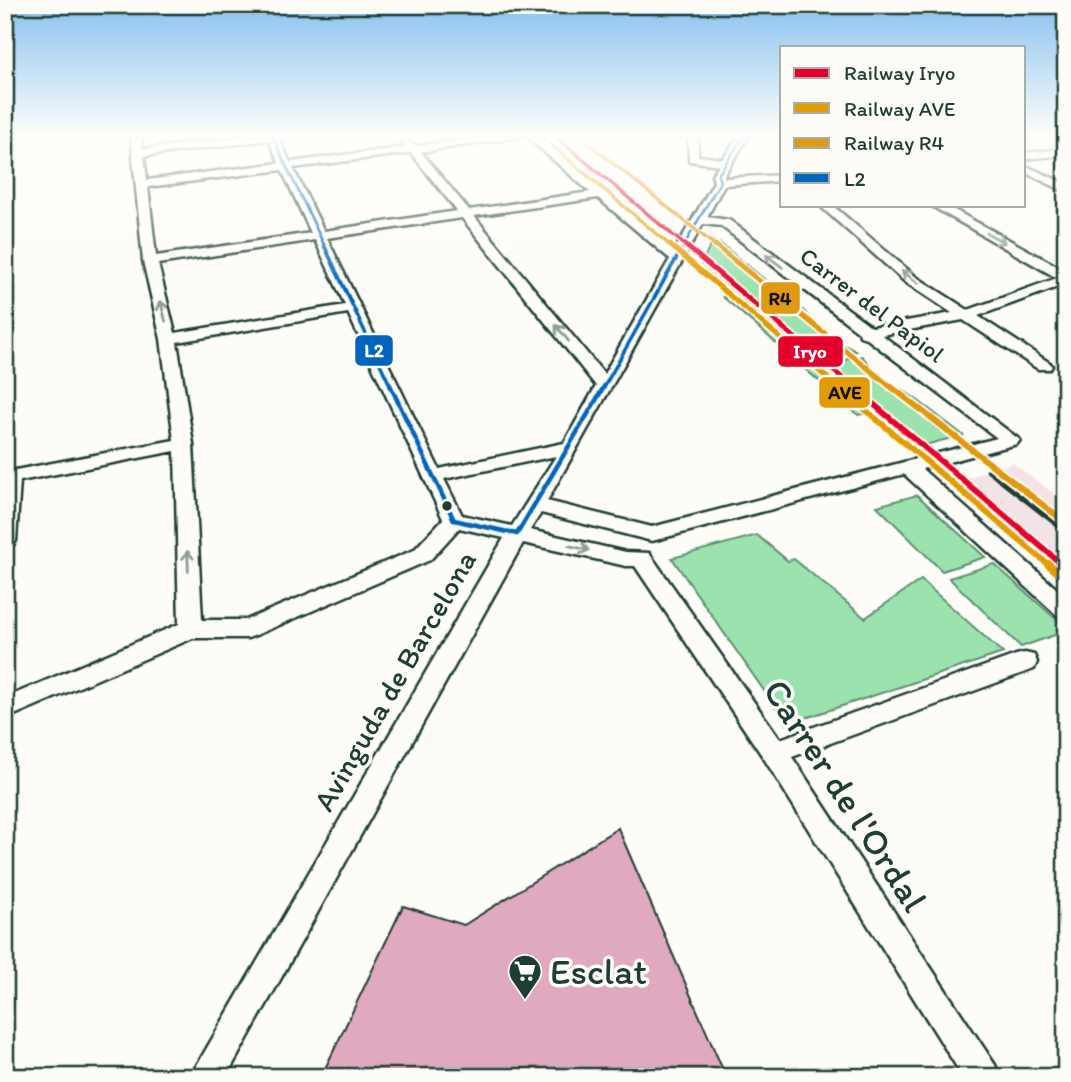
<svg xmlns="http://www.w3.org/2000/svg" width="1071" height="1082" viewBox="0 0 1071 1082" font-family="Itim,sans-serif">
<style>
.built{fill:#f4e3e6}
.green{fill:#9ce2af;stroke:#5e9072;stroke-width:2}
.building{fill:#dfa9c0;stroke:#1f3d34;stroke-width:2}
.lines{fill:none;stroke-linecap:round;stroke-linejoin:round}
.minor-casing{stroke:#1f3d34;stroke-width:5}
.minor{fill:#fdfcf7;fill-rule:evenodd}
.rail{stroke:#1f3d34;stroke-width:4.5}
.bus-1-far2-casing{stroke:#fdfcf7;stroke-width:5}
.bus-1-far1-casing{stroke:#fdfcf7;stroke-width:7}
.bus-1-casing{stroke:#fdfcf7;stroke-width:9}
.bus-1-far2{stroke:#0065bd;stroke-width:2.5}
.bus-1-far1{stroke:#0065bd;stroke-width:3.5}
.bus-1{stroke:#0065bd;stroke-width:4.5}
.rail-1-far3-casing{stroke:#fdfcf7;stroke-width:6}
.rail-1-far2-casing{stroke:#fdfcf7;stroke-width:9}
.rail-1-far1-casing{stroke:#fdfcf7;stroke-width:10}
.rail-1-casing{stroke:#fdfcf7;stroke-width:13}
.rail-2-far3-casing{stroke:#fdfcf7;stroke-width:6}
.rail-2-far2-casing{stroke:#fdfcf7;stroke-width:9}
.rail-2-far1-casing{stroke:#fdfcf7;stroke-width:10}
.rail-2-casing{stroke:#fdfcf7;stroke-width:13}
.rail-3-far2-casing{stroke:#fdfcf7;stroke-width:6}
.rail-3-far1-casing{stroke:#fdfcf7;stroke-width:9}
.rail-3-casing{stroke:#fdfcf7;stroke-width:10}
.rail-1-far3{stroke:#e4002b;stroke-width:3.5}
.rail-1-far2{stroke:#e4002b;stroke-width:5}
.rail-1-far1{stroke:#e4002b;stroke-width:6}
.rail-1{stroke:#e4002b;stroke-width:8}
.rail-2-far3{stroke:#e19c05;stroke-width:3.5}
.rail-2-far2{stroke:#e19c05;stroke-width:5}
.rail-2-far1{stroke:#e19c05;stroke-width:6}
.rail-2{stroke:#e19c05;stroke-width:8}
.rail-3-far2{stroke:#e09911;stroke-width:3.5}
.rail-3-far1{stroke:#e09911;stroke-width:5}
.rail-3{stroke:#e09911;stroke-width:6}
.oneway{stroke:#8e9c96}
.bus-dot{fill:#1f3d34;stroke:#fdfcf7;stroke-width:2.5}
.labels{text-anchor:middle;stroke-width:7;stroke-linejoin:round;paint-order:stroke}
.far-street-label{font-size:24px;fill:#1f3d34;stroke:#fdfcf7}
.street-label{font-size:30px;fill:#1f3d34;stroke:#fdfcf7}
.near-street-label{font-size:37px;fill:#1f3d34;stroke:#fdfcf7}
.near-poi-label{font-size:37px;fill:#1f3d34;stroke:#fdfcf7;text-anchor:start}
.line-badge{stroke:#fdfcf7;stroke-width:2.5}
.badge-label{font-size:19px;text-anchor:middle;font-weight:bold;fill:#fff}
.pale-badge-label{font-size:19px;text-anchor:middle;font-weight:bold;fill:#111}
</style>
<rect width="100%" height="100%" fill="#fdfcf7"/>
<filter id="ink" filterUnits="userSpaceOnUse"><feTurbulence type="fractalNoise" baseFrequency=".0143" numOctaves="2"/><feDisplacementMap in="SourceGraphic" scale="14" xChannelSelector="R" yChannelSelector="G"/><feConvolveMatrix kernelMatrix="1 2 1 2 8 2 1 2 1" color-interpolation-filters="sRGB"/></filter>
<g filter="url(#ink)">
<!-- built -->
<path class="built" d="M1013,463L1066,503V581L950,483Z"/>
<!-- green -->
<path class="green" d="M713,241L721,244L805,312L824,334L856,351L799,363L723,297L731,295L699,268Z
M862,356L875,372L916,399L963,435L910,449L867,413L858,415L805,369Z
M917,495L985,557L942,571L877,506Z
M757,535L788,561L794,559L865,618L921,580L1003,653L787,724L672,558Z
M994,564L1066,628V631L1021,647L949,578Z"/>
<!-- building -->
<path class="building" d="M618,828L726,1077H321L403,906L464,925Z"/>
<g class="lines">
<defs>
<path id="minor" d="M131,136H141L143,149L248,136H282L279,139L290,162L406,147L403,143L408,140L416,146L493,136H526L421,152L469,210L590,192L526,136H538L675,250L714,182L712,175L719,165L689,161L688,136H698V156L723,159L739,136H749L724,175L725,178L782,175V181L724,185L707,217L729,220L872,327L952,313L905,282L819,205H832L915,276L968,310L1057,278L930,205H945L1066,271V284L978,316L1050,363L1052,366L1050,369H1038L963,320L882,335L1020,440L1017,444L922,469L1066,597V618L1058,616L904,474L652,541L541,513L530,530L626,552L649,553L780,739L1016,655L1025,653L1034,655L1037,662L1034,669L792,757L995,1065L1000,1077H963L765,760L635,566H626L523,543L226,1077H190L504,538L459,528L430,560L256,635L248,638H193L5,719V698L179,624L175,451L20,481L16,541L12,546L5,548V472L174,440L161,339L143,261ZM269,140L279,163L147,180L144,156ZM411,153L457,211L324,231L293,168ZM282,170L311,233L156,256L148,187ZM598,198L670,259L604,374L474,216ZM462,218L596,386L564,443L439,469L327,238ZM703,224L721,226L859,332L860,336L866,338L997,438L652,527L547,501ZM315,240L345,305L175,333L158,264ZM348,313L443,519L414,550L246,620H202L193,444L177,342ZM556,456L512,526L462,515L444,479Z
M1066,149V155L1024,159V153Z
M1024,165L1066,184V192L1024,172Z"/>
</defs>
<!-- minor casing -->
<use href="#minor" class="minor-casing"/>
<!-- minor -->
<use href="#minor" class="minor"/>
<!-- rail -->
<path class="rail" d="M988,471L1066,532"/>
<defs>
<path id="bus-1-far2" d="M272,136L325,247
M683,247L720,182L718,175L744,136"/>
<path id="bus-1-far1" d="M324,245L391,387
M604,387L684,245"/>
<path id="bus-1" d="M390,385L454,520L517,534L605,385"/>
</defs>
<!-- bus-1-far2 casing -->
<use href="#bus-1-far2" class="bus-1-far2-casing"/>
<!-- bus-1-far1 casing -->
<use href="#bus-1-far1" class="bus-1-far1-casing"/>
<!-- bus-1 casing -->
<use href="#bus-1" class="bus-1-casing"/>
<!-- bus-1-far2 -->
<use href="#bus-1-far2" class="bus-1-far2"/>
<!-- bus-1-far1 -->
<use href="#bus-1-far1" class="bus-1-far1"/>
<!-- bus-1 -->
<use href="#bus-1" class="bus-1"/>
<defs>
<path id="rail-1-far3" d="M555,136L687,247"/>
<path id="rail-1-far2" d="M685,245L853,387"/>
<path id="rail-1-far1" d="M851,385L1064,566"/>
<path id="rail-1" d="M1062,564L1066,567"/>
<path id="rail-2-far3" d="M549,143L672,247"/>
<path id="rail-2-far2" d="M670,245L838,387"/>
<path id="rail-2-far1" d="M836,385L1050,566"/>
<path id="rail-2" d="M1048,564L1060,574"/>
<path id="rail-3-far2" d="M579,136L717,247"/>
<path id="rail-3-far1" d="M715,245L891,387"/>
<path id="rail-3" d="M889,385L1066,523"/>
</defs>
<!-- rail-1-far3 casing -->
<use href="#rail-1-far3" class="rail-1-far3-casing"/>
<!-- rail-1-far2 casing -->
<use href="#rail-1-far2" class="rail-1-far2-casing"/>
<!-- rail-1-far1 casing -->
<use href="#rail-1-far1" class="rail-1-far1-casing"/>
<!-- rail-1 casing -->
<use href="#rail-1" class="rail-1-casing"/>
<!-- rail-2-far3 casing -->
<use href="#rail-2-far3" class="rail-2-far3-casing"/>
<!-- rail-2-far2 casing -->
<use href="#rail-2-far2" class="rail-2-far2-casing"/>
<!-- rail-2-far1 casing -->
<use href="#rail-2-far1" class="rail-2-far1-casing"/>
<!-- rail-2 casing -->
<use href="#rail-2" class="rail-2-casing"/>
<!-- rail-3-far2 casing -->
<use href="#rail-3-far2" class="rail-3-far2-casing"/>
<!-- rail-3-far1 casing -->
<use href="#rail-3-far1" class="rail-3-far1-casing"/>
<!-- rail-3 casing -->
<use href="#rail-3" class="rail-3-casing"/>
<!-- rail-1-far3 -->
<use href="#rail-1-far3" class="rail-1-far3"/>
<!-- rail-1-far2 -->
<use href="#rail-1-far2" class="rail-1-far2"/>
<!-- rail-1-far1 -->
<use href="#rail-1-far1" class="rail-1-far1"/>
<!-- rail-1 -->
<use href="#rail-1" class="rail-1"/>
<!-- rail-2-far3 -->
<use href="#rail-2-far3" class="rail-2-far3"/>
<!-- rail-2-far2 -->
<use href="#rail-2-far2" class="rail-2-far2"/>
<!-- rail-2-far1 -->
<use href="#rail-2-far1" class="rail-2-far1"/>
<!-- rail-2 -->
<use href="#rail-2" class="rail-2"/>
<!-- rail-3-far2 -->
<use href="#rail-3-far2" class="rail-3-far2"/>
<!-- rail-3-far1 -->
<use href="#rail-3-far1" class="rail-3-far1"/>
<!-- rail-3 -->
<use href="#rail-3" class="rail-3"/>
</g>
<!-- one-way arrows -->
<defs><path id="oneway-shaft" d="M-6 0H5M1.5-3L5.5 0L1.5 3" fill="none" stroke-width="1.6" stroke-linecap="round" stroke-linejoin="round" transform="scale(1.75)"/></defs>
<g class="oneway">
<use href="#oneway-shaft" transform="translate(996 238) rotate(29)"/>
<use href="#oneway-shaft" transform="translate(774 261) rotate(-142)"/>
<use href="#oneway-shaft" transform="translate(910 277) rotate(-143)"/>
<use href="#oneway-shaft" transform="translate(163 311) rotate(-104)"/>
<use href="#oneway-shaft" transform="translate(562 333) rotate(-129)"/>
<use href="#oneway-shaft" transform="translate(579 548) rotate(13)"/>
<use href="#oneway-shaft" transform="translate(188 561) rotate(-92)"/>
</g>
</g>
<!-- sky -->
<linearGradient id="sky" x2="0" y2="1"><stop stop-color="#89c1f0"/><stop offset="0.47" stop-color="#fefefb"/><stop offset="1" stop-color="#fefefb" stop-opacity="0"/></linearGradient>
<rect width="1071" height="288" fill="url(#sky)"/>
<!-- icons -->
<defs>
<symbol id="supermarket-pin" viewBox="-11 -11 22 30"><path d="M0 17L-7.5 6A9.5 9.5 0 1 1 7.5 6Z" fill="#1f3d34" stroke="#fdfcf7"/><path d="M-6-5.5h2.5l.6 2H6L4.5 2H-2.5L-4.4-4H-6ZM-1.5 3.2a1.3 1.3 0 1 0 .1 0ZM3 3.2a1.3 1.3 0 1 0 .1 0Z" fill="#fff"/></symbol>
</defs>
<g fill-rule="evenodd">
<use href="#supermarket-pin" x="506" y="952" width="38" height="52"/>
</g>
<!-- markers -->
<circle class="bus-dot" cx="447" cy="506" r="6"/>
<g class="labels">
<!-- far-street labels -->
<g class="far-street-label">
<text transform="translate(872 305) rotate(37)" y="8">Carrer del Papiol</text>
</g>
<!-- street labels -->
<g class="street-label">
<text transform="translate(395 681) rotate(-60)" y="10">Avinguda de Barcelona</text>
</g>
<!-- near-street labels -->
<g class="near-street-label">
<text transform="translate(846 795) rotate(57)" y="13">Carrer de l'Ordal</text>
</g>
<!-- near-poi labels -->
<g class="near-poi-label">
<text x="550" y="984">Esclat</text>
</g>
</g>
<g class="line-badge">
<rect x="760" y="281" width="41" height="34" rx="7" fill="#e09911"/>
<rect x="354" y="334" width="40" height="33" rx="7" fill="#0065bd"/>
<rect x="777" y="335" width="67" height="33" rx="7" fill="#e4002b"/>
<rect x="818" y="376" width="53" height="33" rx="7" fill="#e19c05"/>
</g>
<g class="badge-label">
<text x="374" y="357">L2</text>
<text x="810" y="358">Iryo</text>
</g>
<g class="pale-badge-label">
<text x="780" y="305">R4</text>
<text x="845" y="399">AVE</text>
</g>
<!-- margin -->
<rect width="1071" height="1082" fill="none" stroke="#fdfcf7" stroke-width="28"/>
<rect x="14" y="14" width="1043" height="1054" fill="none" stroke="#1f3d34" stroke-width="2.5" filter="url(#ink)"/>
<!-- legend -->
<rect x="780" y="46" width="245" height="161" fill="#fdfcf7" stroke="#a4b0a9" stroke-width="2"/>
<rect x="794" y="68" width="35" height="10" fill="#e4002b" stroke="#a4b0a9" stroke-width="2"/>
<text x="844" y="80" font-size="21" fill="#1f3d34">Railway Iryo</text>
<rect x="794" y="103" width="35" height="10" fill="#e19c05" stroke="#a4b0a9" stroke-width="2"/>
<text x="844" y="116" font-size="21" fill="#1f3d34">Railway AVE</text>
<rect x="794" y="138" width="35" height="10" fill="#e09911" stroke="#a4b0a9" stroke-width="2"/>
<text x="844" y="150" font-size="21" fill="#1f3d34">Railway R4</text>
<rect x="794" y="173" width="35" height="10" fill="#0065bd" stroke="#a4b0a9" stroke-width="2"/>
<text x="844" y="186" font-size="21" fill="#1f3d34">L2</text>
</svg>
